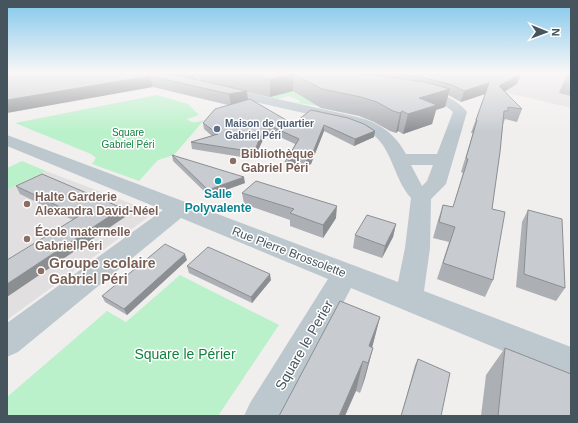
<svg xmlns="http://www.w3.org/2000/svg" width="578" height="423" viewBox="0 0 578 423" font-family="Helvetica,sans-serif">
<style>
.education{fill:#e2dfe0}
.green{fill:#baf1ca}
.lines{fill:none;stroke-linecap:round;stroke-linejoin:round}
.minor{fill:#bcc7ce;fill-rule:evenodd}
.wall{fill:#acafb4;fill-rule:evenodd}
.shaded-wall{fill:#8c8f92}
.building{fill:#c8ccd1;stroke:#8c8f92}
.service-dot{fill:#5c6f8a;stroke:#fff;stroke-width:1.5}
.education-dot{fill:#8d6e63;stroke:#fff;stroke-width:1.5}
.culture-dot{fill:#0f9aa8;stroke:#fff;stroke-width:1.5}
.labels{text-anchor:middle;stroke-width:3;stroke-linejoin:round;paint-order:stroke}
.far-service-label{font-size:10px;font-weight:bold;fill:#4e5e75;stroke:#fff;text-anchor:start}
.far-park-label{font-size:10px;fill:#13813f;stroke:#fff}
.education-label{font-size:12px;font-weight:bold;fill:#785e54;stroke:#fff;text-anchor:start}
.culture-label{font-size:12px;font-weight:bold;fill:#0d838f;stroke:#fff}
.street-label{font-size:12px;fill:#46545d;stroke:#fff}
.near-education-label{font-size:14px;font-weight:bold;fill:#785e54;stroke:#fff;text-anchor:start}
.near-street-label{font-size:14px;fill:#46545d;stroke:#fff}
.near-park-label{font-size:14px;fill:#13813f;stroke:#fff}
</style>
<rect width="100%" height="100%" fill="#f1eeee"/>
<!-- education -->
<path class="education" d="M410,72H571V108L534,99Z
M46,171L148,210L147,218L7,320V190Z"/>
<!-- green -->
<path class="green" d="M312,86L320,106L297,103L301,101L289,96L278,99L251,94L275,88Z
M157,95L188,104L199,115L187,119C192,124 198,122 204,120L174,155L158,160L139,181L92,164L96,158L91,154L15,123Z
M22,161L46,171L7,190V168Z
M180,275L279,325L218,416H7V397L107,311L126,322Z"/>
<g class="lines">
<!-- minor -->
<path class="minor" d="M151,72L229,73L233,74L235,76L233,78L229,79H169L152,74Z
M219,86L353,116C377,121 394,132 406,154H437L453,112C442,101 428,99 414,96L412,93L414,90C429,86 458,99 467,112L446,184L431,199L430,248L424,291L571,347V379L351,288L284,416H244L250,403L328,279L181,218L18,352L7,357V323L163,210L7,146V135L398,282L405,248L411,198C392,177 393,144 366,130C361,127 354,126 348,123L215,93L213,90L215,87ZM411,165H433L427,181L422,186Z"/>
</g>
<!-- wall -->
<path class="wall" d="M7,72H515L517,84L505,91L522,109L517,122L505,119L503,124L492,209L493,280L485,297L437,279L449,242L433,238L438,220L443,205L453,207L463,173L461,172L473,133H471L485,94L461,102L448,95L445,107L436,110L432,124L403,134L398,131L396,133L390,131L374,122L359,116L321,108L293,91L270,97L247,92L248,99L293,124L311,110L374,137L354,146L324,131L311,164L306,166L296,165L285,169L295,144L267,131L254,159L192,149L191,142L212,136L204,129L203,123L228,105L153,87L8,78ZM199,73L200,80L195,79V75Z
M571,72V96L559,93L567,74Z
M172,155L245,183L209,196L173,161Z
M16,186L125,217L73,220L20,194Z
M242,193L336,218L323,238L290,226V220L244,204Z
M528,210L565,288L556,301L516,287L522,222Z
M396,224L393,237L382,258L353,248L355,235Z
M187,260L127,315L105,302L102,296Z
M187,266L271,280L252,303L189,273Z
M340,301L380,317L372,347L373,348L365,378L360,393L356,391Z
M505,348L571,416H481L486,375Z
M418,359L441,416H401L415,365Z"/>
<!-- shaded-wall -->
<path class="shaded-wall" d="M194,72H199V73L195,75Z
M293,74V91L270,97V79Z
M521,74L517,84L495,97L499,86Z
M150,76L153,87L7,113V100Z
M489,83L485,94L461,102L464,91Z
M450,89L445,107L436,110L432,124L403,134L408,114L419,98Z
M247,91L248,102L231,106L229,94Z
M402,111L398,131L396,133L400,113Z
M266,124L267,131L254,159V152Z
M324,125V131L311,164L306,166V159Z
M375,131L374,137L354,146L355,139Z
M296,158V165L285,169V162Z
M244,177L245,183L209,196L208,190Z
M337,206L336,218L323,238V225Z
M122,208L125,217L7,297V284Z
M396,224L393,237L382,258L385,246Z
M185,254L187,260L127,315L124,309Z
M270,274L271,280L252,303L251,297Z
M380,317L372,348L369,346Z
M373,348L365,378L360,393L368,363Z
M363,361L356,391L345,416H339Z"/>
<!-- building -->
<path class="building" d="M7,72H163L247,91L229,94L150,76L7,100Z
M234,72H350L425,82L450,89L419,98L437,105L408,114L402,111L400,113L393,111L377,102L361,97L322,89L293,74L270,79Z
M389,72H515L521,74L499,86L522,109L508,107V111H504L500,152L492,209L505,212L493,280L443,263L455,227L439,222L443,205L453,207L468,159L466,158L477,120H476L489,83L464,91L452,85L426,78Z
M570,72H571V75L567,74Z
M250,99L293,124L311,110L348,118L364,124L375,131L355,139L324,125L311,157L306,159L296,158L285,162L299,139L266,124L254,152L191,142L218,134L203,123L215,109Z
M172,155L244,177L208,190Z
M42,174L122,208L7,284V260L79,216L16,186Z
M256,181L337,206L323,225L290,213L294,209L242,193Z
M528,210L562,219L565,288L524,274Z
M367,215L396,224L385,246L355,235Z
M165,244L185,254L124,309L102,296Z
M208,247L270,274L251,297L187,266Z
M340,301L380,317L369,346L373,348L368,363L363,361L339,416H279Z
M505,348L571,374V416H498Z
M418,359L450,373L441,416H401Z"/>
<!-- sky -->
<linearGradient id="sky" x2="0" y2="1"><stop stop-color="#81c7eb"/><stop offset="0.55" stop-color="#f9f7f7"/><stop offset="1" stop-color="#f9f7f7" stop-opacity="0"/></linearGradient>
<rect width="578" height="132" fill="url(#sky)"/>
<!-- markers -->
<circle class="service-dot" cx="217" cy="129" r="4"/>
<g class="education-dot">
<circle cx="233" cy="161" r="4"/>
<circle cx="27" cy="204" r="4"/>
<circle cx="27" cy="239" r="4"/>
<circle cx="41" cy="271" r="4"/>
</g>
<circle class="culture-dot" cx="218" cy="181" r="4"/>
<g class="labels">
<!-- far-service labels -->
<g class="far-service-label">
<text x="225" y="127">Maison de quartier<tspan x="225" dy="12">Gabriel Péri</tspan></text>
</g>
<!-- far-park labels -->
<g class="far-park-label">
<text x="128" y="136">Square<tspan x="128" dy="12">Gabriel Péri</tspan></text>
</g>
<!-- education labels -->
<g class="education-label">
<text x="241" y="158">Bibliothèque<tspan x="241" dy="14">Gabriel Péri</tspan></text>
<text x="35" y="201">Halte Garderie<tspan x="35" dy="14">Alexandra David-Néel</tspan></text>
<text x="35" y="236">École maternelle<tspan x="35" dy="14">Gabriel Péri</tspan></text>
</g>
<!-- culture labels -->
<g class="culture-label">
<text x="218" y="198">Salle<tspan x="218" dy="14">Polyvalente</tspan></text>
</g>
<!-- street labels -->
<g class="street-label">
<text transform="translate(289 252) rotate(21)" y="4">Rue Pierre Brossolette</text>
</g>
<!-- near-education labels -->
<g class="near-education-label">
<text x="49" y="268">Groupe scolaire<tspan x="49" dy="16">Gabriel Péri</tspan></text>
</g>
<!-- near-street labels -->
<g class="near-street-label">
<text transform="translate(304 345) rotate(-60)" y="5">Square le Perier</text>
</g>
<!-- near-park labels -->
<g class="near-park-label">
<text x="185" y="359">Square le Périer</text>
</g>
</g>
<!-- border -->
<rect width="578" height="423" fill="none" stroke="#46545d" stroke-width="16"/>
<!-- north arrow -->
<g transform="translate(546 32) rotate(91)" stroke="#ffffff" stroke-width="3" paint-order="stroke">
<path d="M0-3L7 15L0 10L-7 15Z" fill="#46545d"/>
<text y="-6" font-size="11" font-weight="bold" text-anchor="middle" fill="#46545d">N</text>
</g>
</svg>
